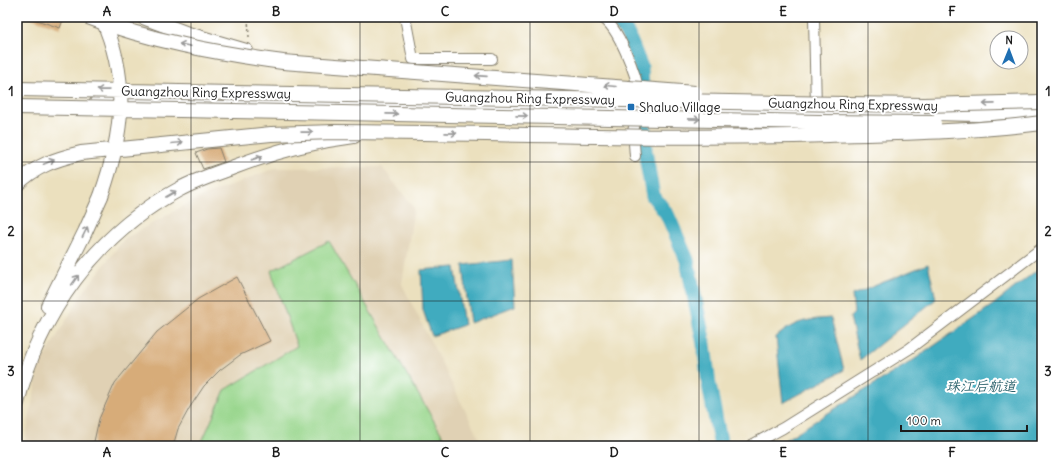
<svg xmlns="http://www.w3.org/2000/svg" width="1059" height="463" viewBox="0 0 1059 463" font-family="Delius,'LXGW WenKai TC',sans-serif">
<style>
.built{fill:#e0d1b4}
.green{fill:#97d58b;stroke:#5a7854}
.water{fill:#40abbf;stroke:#2e646e}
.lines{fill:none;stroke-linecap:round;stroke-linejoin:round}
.river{stroke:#40abbf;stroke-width:15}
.building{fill:#d7ac79}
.minor-casing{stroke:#847e6d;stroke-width:12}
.highway-casing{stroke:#847e6d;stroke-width:16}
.path{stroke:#847e6d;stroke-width:1.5;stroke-dasharray:3 3;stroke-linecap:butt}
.minor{stroke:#fff;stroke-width:10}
.highway{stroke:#fff;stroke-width:14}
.highway-bridge-casing{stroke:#847e6d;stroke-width:16;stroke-linecap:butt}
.highway-bridge{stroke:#fff;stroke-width:14}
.oneway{stroke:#999}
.grid{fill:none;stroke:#1c1c1c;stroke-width:1;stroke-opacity:0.55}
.poi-dot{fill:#1f6fb2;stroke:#fff;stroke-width:1.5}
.labels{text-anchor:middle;stroke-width:4;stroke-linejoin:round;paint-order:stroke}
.street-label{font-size:13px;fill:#1c1c1c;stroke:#fff}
.poi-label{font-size:13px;fill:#1c1c1c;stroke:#fff;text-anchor:start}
.water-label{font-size:14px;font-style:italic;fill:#2e646e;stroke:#fff}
.neatline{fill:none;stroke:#1c1c1c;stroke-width:1.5}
.grid-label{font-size:13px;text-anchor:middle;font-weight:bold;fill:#1c1c1c}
</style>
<rect width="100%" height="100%" fill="#fff"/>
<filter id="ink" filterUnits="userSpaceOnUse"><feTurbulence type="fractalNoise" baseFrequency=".025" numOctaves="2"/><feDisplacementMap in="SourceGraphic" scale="8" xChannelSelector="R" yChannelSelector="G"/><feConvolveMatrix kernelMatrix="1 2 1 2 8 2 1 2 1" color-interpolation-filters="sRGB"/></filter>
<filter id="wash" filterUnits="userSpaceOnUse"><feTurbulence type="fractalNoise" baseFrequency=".012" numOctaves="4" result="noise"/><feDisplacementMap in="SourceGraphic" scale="16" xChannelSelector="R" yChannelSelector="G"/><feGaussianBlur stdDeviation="0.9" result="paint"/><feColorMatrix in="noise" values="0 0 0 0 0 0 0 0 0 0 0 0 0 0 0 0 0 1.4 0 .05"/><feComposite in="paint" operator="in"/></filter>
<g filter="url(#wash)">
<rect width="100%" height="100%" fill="#ebe0be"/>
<!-- built -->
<path class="built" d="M382,167L414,208L402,284L483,446H24L39,366L82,294L124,239L194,200L275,168Z"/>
<!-- green -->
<path class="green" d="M329,241L445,440L435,446H200L225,390L297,346L271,271Z"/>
<!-- water -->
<path class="water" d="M512,260L515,306L470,323L463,265Z
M928,264L936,299L860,360L850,317L854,313L852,295Z
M1042,266V446H775L915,359L994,304Z
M455,267L464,325L432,336L423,310L421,270Z
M831,318L844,370L783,403L776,337C797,320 805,320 831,318Z"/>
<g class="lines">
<!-- river -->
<path class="river" d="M616,17L628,35L641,67L645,151L653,196L667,214L687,260L704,344L709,385L721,446"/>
</g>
<g id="blocks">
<!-- building -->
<path class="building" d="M31,17H64L60,28L31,18Z
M219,148L224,162L203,169L196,153L207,149Z
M237,277L270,341L240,355L220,370L204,386L190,407L178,429L173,446H93L99,419L115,383L157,332L198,299Z"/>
</g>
</g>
<g filter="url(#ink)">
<use href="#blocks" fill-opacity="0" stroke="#847e6d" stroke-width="1"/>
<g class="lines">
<defs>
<path id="minor" d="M405,17L413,59H492
M601,17C618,25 637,76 639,94
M814,17L816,109
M95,102L136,101L219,104L379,103L978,116L1042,112
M635,156L633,131L638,112
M750,446L783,428L909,349L1042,248"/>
<path id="highway" d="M143,17L188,34L246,51
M48,306L85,232L101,196
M17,403C39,313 96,234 178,190C196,180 215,174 234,167C273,152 313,141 354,136"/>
</defs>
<!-- minor casing -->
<use href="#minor" class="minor-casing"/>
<!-- highway casing -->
<use href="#highway" class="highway-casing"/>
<!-- path -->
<path class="path" d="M248,17L249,37"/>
<!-- minor -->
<use href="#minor" class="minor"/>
<!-- highway -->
<use href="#highway" class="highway"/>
<defs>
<path id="highway-bridge" d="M88,17C150,41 217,53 283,62L695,93
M17,89L844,104L924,105L1042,102
M17,107L819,122L934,123
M17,184C35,166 56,159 81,153L271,134L335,132C499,133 664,140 829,135C900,133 971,132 1042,123
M101,196C123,134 130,80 102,18"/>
</defs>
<!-- highway-bridge casing -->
<use href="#highway-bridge" class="highway-bridge-casing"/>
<!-- highway-bridge -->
<use href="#highway-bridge" class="highway-bridge"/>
</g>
<!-- one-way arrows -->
<defs><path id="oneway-shaft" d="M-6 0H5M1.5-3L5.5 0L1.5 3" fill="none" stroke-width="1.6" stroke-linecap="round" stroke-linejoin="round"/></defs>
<g class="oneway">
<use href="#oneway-shaft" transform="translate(185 45) rotate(-168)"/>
<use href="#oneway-shaft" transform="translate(481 76) rotate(-176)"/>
<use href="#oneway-shaft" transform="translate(610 86) rotate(-175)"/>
<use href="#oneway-shaft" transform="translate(103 90) rotate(-179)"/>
<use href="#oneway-shaft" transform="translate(989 104) rotate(179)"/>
<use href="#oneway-shaft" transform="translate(392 114) rotate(1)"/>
<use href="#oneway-shaft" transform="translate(522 116) rotate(1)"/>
<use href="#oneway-shaft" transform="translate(694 119) rotate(1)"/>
<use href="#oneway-shaft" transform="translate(307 132) rotate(-1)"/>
<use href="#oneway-shaft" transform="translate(451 133) rotate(1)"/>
<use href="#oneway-shaft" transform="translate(177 143) rotate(-5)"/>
<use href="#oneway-shaft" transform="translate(257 158) rotate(-19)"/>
<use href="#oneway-shaft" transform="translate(49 162) rotate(-22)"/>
<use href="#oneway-shaft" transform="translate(171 194) rotate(-30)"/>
<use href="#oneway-shaft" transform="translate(85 232) rotate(-64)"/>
<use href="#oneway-shaft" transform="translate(75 280) rotate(-55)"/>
</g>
</g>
<!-- grid -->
<path class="grid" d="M191,17V446M360,17V446M530,17V446M699,17V446M868,17V446M17,162H1042M17,301H1042"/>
<!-- markers -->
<rect class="poi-dot" x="627" y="103" width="8" height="8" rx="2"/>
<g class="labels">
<!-- street labels -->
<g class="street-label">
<text transform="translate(206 92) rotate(1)" y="5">Guangzhou Ring Expressway</text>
<text transform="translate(530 98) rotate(1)" y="5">Guangzhou Ring Expressway</text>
<text transform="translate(853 104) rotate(1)" y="5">Guangzhou Ring Expressway</text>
</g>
<!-- poi labels -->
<g class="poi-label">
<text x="639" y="112">Shaluo Village</text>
</g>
<!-- water labels -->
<g class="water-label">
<text x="981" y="391">珠江后航道</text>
</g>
</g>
<!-- margin -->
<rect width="1059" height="463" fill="none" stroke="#fff" stroke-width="44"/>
<!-- north arrow -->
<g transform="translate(1009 50) rotate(1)"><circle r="19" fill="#ffffff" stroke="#a4a4a4"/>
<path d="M0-3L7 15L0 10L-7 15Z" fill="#1f6fb2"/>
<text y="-6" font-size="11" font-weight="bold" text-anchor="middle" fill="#1c1c1c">N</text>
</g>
<!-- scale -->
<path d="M901 425v6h126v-6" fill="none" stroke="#1c1c1c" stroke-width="2"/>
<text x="907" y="425" font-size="12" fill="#1c1c1c" stroke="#ffffff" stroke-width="3" paint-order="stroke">100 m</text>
<rect x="22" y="22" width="1015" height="419" class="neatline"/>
<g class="grid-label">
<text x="107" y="16">A</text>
<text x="276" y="16">B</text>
<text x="445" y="16">C</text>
<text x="614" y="16">D</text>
<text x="783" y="16">E</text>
<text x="952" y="16">F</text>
<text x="11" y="96">1</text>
<text x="1048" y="96">1</text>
<text x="11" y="236">2</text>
<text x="1048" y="236">2</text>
<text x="11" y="376">3</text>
<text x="1048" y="376">3</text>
<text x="107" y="457">A</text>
<text x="276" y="457">B</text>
<text x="445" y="457">C</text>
<text x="614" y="457">D</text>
<text x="783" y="457">E</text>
<text x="952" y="457">F</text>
</g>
</svg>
